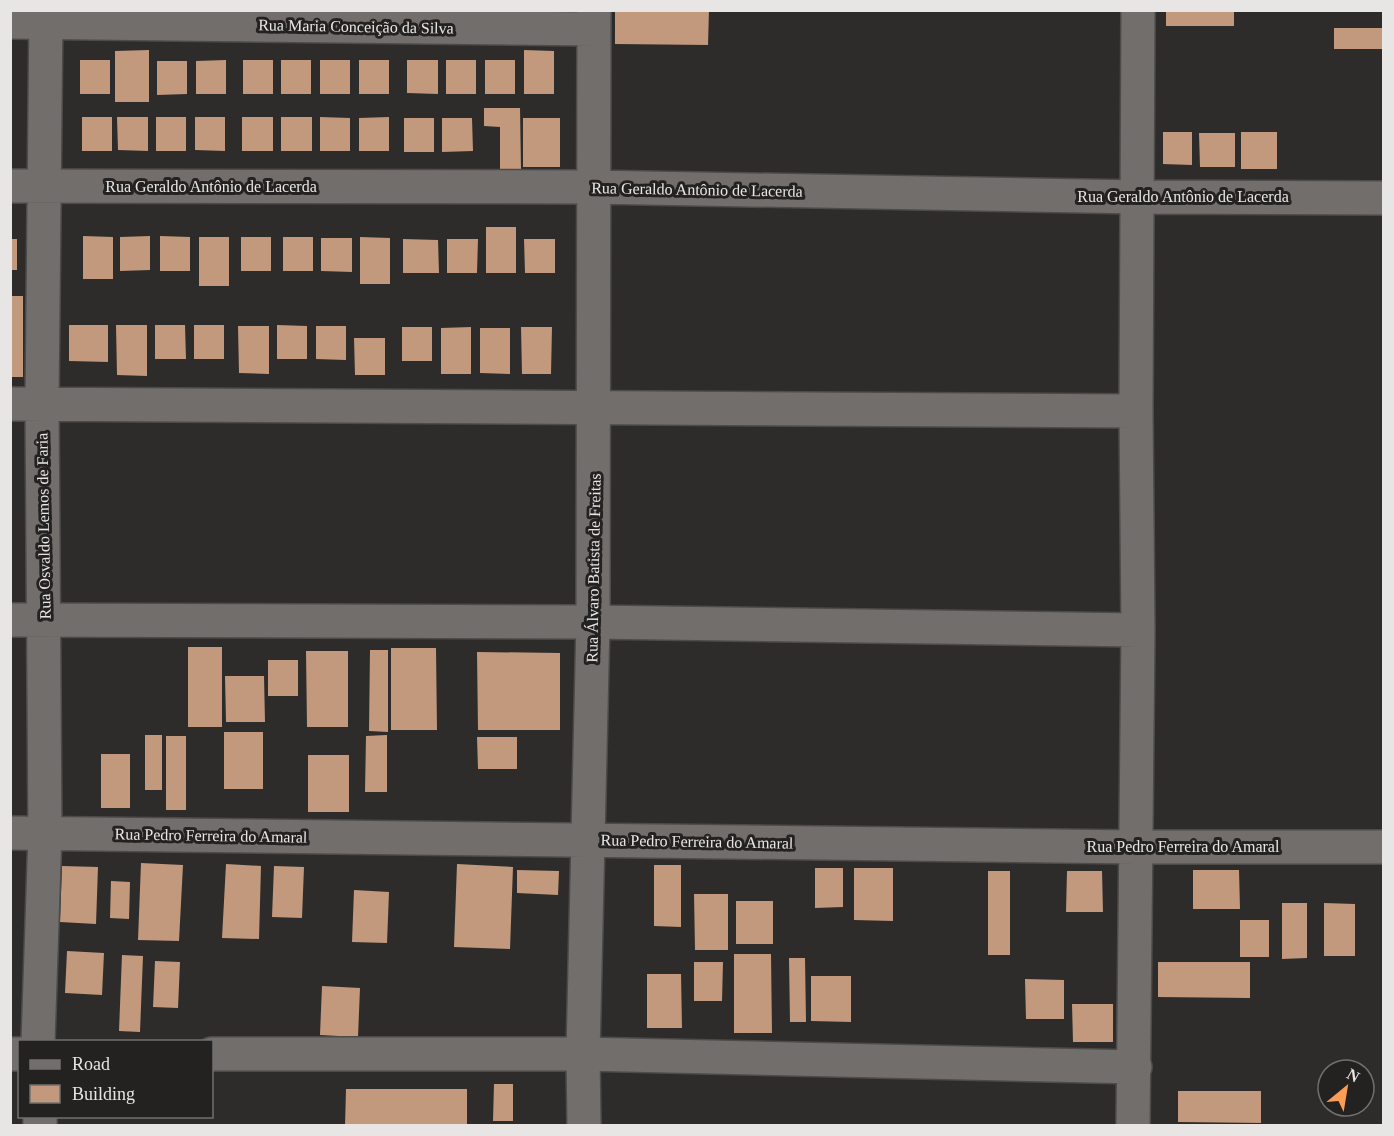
<svg xmlns="http://www.w3.org/2000/svg" width="1394" height="1136" viewBox="0 0 1394 1136" font-family="Georgia,serif">
<style>
.building{fill:#c2997d}
.lines{fill:none;stroke-linecap:round;stroke-linejoin:round}
.minor-casing{stroke:#4c4b4a;stroke-width:36}
.minor{stroke:#716e6c;stroke-width:33}
.labels{text-anchor:middle;stroke-width:6;stroke-linejoin:round;paint-order:stroke}
.street-label{font-size:16px;fill:#e7e6e5;stroke:#242221}
</style>
<rect width="100%" height="100%" fill="#2e2c2a"/>
<!-- building -->
<path class="building" d="M615,10H709L708,45L615,44Z
M1166,11L1234,12V26H1166Z
M1334,28H1384V49H1334Z
M149,50V102H115V51Z
M524,50L554,51V94H524Z
M80,60H110V94H80Z
M226,60V94H196V61Z
M243,60H273V94H243Z
M281,60H311V94H281Z
M320,60H350V94H320Z
M359,60H389V94H359Z
M407,60H438V94L407,93Z
M446,60H476V94H446Z
M485,60H515V94H485Z
M157,61H187V94L157,95Z
M484,108H520L521,169H500V127L484,126Z
M82,117H112V151H82Z
M117,117H148V151L118,150Z
M156,117H186V151H156Z
M195,117H225V151L195,150Z
M242,117H273V151H242Z
M281,117H312V151H281Z
M320,117L350,118V151H320Z
M389,117V151H359V118Z
M404,118H434V152H404Z
M442,118H472L473,151L442,152Z
M523,118H560V167H523Z
M1163,132H1192V165L1163,164Z
M1241,132H1277V169H1241Z
M1199,133H1235V167H1200Z
M486,227H516V273H486Z
M83,236L113,237V279H83Z
M150,236V270L120,271V237Z
M160,236L190,237V271H160Z
M199,237H229V286H199Z
M241,237H271V271H241Z
M283,237H313V271H283Z
M360,237L390,238V284H360Z
M321,238H352V272L321,271Z
M10,239H17V270H10Z
M403,239L438,240L439,273H403Z
M447,239H478L477,273H447Z
M524,239H555V273H525Z
M10,296H23V377H10Z
M69,325H108V362L69,361Z
M116,325H147V376L117,375Z
M155,325H185L186,359H155Z
M194,325H224V359H194Z
M277,325L307,326V359H277Z
M238,326H269V374L239,373Z
M316,326H346V360L316,359Z
M402,327H432V361H402Z
M471,327V374H441V328Z
M521,327H552L551,374H522Z
M480,328H510V374L480,373Z
M354,338H385V375H355Z
M188,647H222V727H188Z
M391,648H436L437,730H391Z
M370,650H388V732L369,731Z
M306,651H348V727H307Z
M477,652L560,653V730H478Z
M268,660H298V696H268Z
M225,676H264L265,722H226Z
M224,732H263V789H224Z
M145,735H162V790H145Z
M387,735V792H365L366,736Z
M166,736H186V810H166Z
M477,737H517V769H478Z
M101,754H130V808H101Z
M308,755H349V812H308Z
M141,863L183,865L179,941L138,940Z
M226,864L261,866L259,939L222,938Z
M457,864L513,867L510,949L454,947Z
M654,865H681V927L654,926Z
M62,866L98,867L96,924L60,922Z
M274,866L304,867L302,918L272,917Z
M815,868H843V907L815,908Z
M854,868H893V921L854,920Z
M517,870L559,871L558,895L517,893Z
M1193,870H1239L1240,909H1193Z
M988,871H1010V955H988Z
M1067,871H1102L1103,912H1066Z
M111,881L130,882L129,919L110,918Z
M354,890L389,892L387,943L352,942Z
M694,894H728V950H695Z
M736,901H773V944H736Z
M1282,903H1307V958L1282,959Z
M1324,903L1355,904V956H1324Z
M1240,920H1269V957H1240Z
M67,951L104,953L102,995L65,993Z
M734,954H771L772,1033H734Z
M122,955L143,956L140,1032L119,1031Z
M789,958H805L806,1022H790Z
M155,961L180,962L178,1008L153,1007Z
M694,962H723L722,1001H694Z
M1158,962H1250V998L1158,997Z
M647,974H681L682,1028H647Z
M811,976H851V1022L811,1021Z
M1025,979L1064,980V1019H1026Z
M322,986L360,988L358,1037L320,1035Z
M1072,1004H1113V1042H1073Z
M494,1084H513V1121H493Z
M346,1089H467V1126H345Z
M1178,1091H1261V1123L1178,1122Z"/>
<g class="lines">
<defs>
<path id="minor" d="M10,22L594,29
M10,186L593,187L1138,197L1384,198
M10,404L1136,411
M10,620L593,622L1138,630
M10,833L1136,847H1384
M38,1042L45,833L42,404L46,10
M10,1054H20
M212,1054H583L1135,1067
M40,1116V1126
M584,1126L583,1054L593,622L594,10
M1133,1126L1138,630L1136,411L1138,10"/>
</defs>
<!-- minor casing -->
<use href="#minor" class="minor-casing"/>
<!-- minor -->
<use href="#minor" class="minor"/>
</g>
<g class="labels">
<!-- street labels -->
<g class="street-label">
<text transform="translate(356 26) rotate(1)" y="6">Rua Maria Conceição da Silva</text>
<text x="211" y="192">Rua Geraldo Antônio de Lacerda</text>
<text transform="translate(697 189) rotate(1)" y="6">Rua Geraldo Antônio de Lacerda</text>
<text x="1183" y="202">Rua Geraldo Antônio de Lacerda</text>
<text transform="translate(43 526) rotate(-91)" y="6">Rua Osvaldo Lemos de Faria</text>
<text transform="translate(593 568) rotate(-89)" y="6">Rua Álvaro Batista de Freitas</text>
<text transform="translate(211 835) rotate(1)" y="6">Rua Pedro Ferreira do Amaral</text>
<text transform="translate(697 841) rotate(1)" y="6">Rua Pedro Ferreira do Amaral</text>
<text x="1183" y="852">Rua Pedro Ferreira do Amaral</text>
</g>
</g>
<!-- border -->
<rect width="1394" height="1136" fill="none" stroke="#e7e6e5" stroke-width="24"/>
<!-- legend -->
<rect x="18" y="1040" width="195" height="78" fill="#242221" stroke="#72706f" stroke-width="1.5"/>
<rect x="30" y="1060" width="30" height="9" fill="#716e6c" stroke="#72706f" stroke-width="1.5"/>
<text x="72" y="1070" font-size="18" fill="#e7e6e5">Road</text>
<rect x="30" y="1085" width="30" height="18" fill="#c2997d" stroke="#72706f" stroke-width="1.5"/>
<text x="72" y="1100" font-size="18" fill="#e7e6e5">Building</text>
<!-- north arrow -->
<g transform="translate(1346 1088) rotate(30)"><circle r="28" fill="#242221" stroke="#72706f" stroke-width="1.5"/>
<path d="M0-4.5L10 22L0 15L-10 22Z" fill="#fd9c55"/>
<text y="-9" font-size="16" font-weight="bold" text-anchor="middle" fill="#e7e6e5">N</text>
</g>
</svg>
